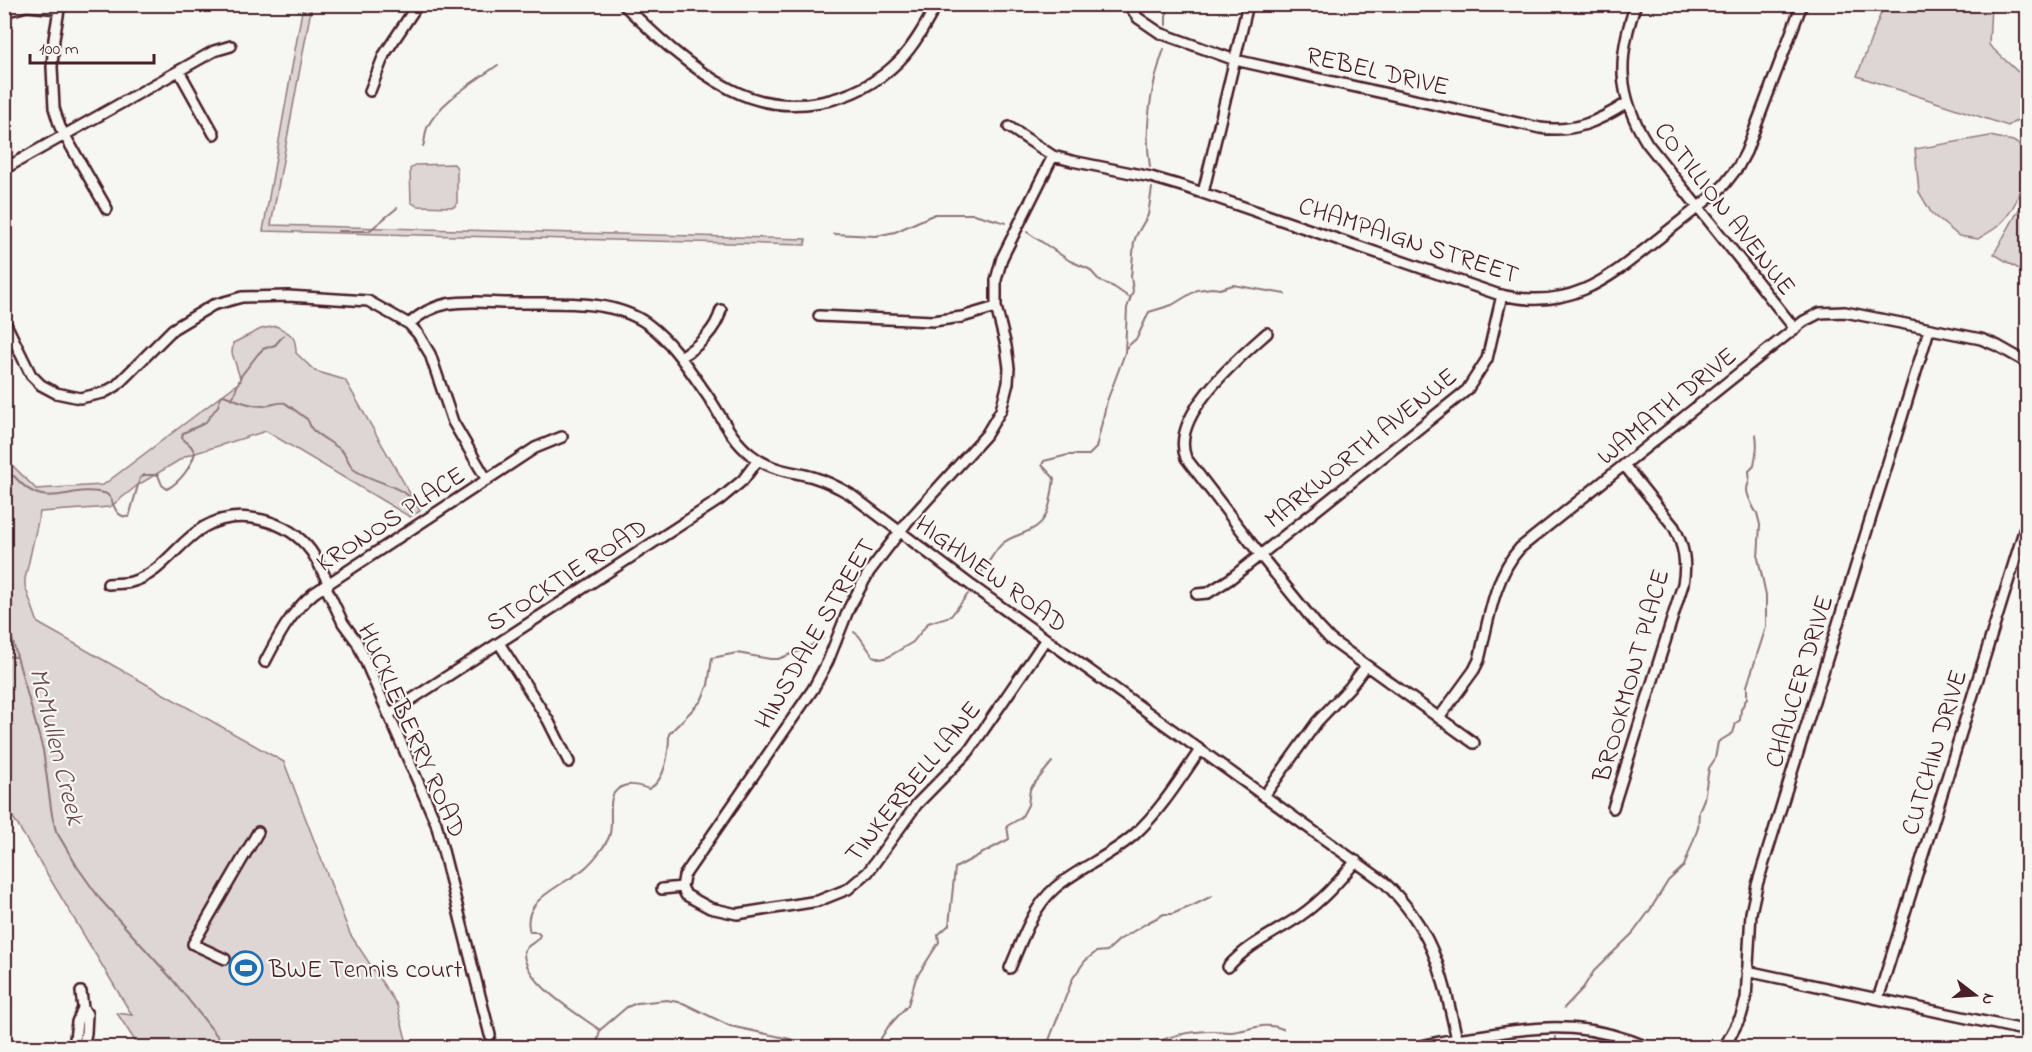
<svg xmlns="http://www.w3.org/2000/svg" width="2032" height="1052" viewBox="0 0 2032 1052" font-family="'Indie Flower',sans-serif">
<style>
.green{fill:#ddd6d5;stroke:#947a80;stroke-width:1.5}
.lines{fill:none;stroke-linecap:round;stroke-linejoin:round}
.stream{stroke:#8e747a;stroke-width:2}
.street-casing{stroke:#4a1f2b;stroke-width:14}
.street{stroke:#f6f6f2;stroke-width:9}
.labels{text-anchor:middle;stroke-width:4.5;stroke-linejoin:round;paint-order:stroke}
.street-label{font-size:26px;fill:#4a1f2b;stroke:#f6f6f2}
.poi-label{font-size:26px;fill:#4a1f2b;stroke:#f6f6f2;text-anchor:start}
.water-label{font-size:27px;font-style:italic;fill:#6c4a52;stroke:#f6f6f2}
</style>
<rect width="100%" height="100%" fill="#f6f6f2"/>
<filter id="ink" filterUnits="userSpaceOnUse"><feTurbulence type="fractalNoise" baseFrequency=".0167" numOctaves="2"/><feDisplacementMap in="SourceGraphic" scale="12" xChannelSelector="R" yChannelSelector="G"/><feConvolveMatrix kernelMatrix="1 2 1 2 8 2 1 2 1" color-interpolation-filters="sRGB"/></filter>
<g filter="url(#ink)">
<!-- green -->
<path class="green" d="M312,4L271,225L806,239L805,245L263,231L303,5Z
M1884,5H1991L1989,45L2018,72L2027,75V114L2008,126L1857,76Z
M1990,136L2013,141L2026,149C2025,177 2020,207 1998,226C1992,231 1984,235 1978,239L1959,236L1932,214L1919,192L1915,149Z
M454,164L457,168V203L454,207L417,206L411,202L410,169L415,165Z
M2027,195V274L1994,254Z
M276,326C291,334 296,335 296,353L315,371L345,380L420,511L410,517L266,431L186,456L138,485L110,507L40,512L25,579V586L38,623L284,762L350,934L397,1005L408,1047H139L117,1013L132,1015L5,804V458L36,489L103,485L241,381L232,353L233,343L261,329Z"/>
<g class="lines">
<!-- stream -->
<path class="stream" d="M1166,25V16L1170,4
M423,146C425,141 425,134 427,128C439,102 475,81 498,65
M1150,167C1144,128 1151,86 1164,49
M338,231H369L397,208
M1027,232L1070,261L1089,269L1100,281L1114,287L1130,298
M834,234L876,236L895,232L935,214H974L1006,223
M1126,348L1137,338L1149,312L1172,305L1197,290L1212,288L1220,289L1233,285L1285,294
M233,397L241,376L258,354L263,349L275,345L284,335
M4,476H14C46,514 67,484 104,493C116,496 110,517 129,517L140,478L144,475H158L162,485L167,489C180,482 191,467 195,453L191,446L182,438L183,433L205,423L218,406L221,396L224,395C233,399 251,406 263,406C270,406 279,401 285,403C287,404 305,418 307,419C310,423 310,429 314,431C320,437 338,446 343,452C348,458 349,467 356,471C373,481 393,484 409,496
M978,577C986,568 995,549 1003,543C1013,535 1027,534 1037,526C1050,517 1052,493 1054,478L1042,465L1044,461L1068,455H1089L1096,448L1107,401L1125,353L1127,308L1133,291L1131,277L1134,242L1136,236L1148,215L1152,188
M4,610L43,750L52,815L56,831L78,868L100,899L172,979L218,1037L232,1048
M854,632L859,636L873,656L881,659L888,657L913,642L928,623L951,616L968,594
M4,656L16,657
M1564,1008L1583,988L1594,971L1633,933L1650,910L1668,881L1684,866L1698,828L1699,811L1704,799L1709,768L1715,759L1718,742L1733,733L1736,723L1740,720L1741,709L1747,698V686L1766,627V595L1758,558L1760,525L1757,513C1754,510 1747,495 1747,490C1747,483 1751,483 1749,471L1754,466C1756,452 1758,449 1756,434
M600,1030C578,1014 522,982 524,951C528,944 537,943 540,935L537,932H530C519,898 568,884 586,867C594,860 605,846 609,837C614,825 607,800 615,792C625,781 637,785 649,789C666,780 669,752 669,734L701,701L708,685L712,658L737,653L770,659H778L805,649L823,638
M596,1048L600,1030L627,1007L637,1003L667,1000L683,1003L730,1026L790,1039L807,1048
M875,1048L888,1027L908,1005L916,978L939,942L938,935L949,925L955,868L1009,839L1007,826L1021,818L1028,805L1030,789L1052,762
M1046,1048L1073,978L1085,961L1096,952L1107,951L1119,940L1147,923L1164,914H1172L1194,905L1212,896
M1149,1048C1163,1035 1194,1031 1213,1031C1219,1031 1226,1032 1232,1032C1251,1030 1264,1021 1283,1029
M1555,1048L1556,1037"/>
<defs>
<path id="street" d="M60,4L54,39L52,67L54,108L60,127L107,209
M623,4C657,37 688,67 730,89C786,118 855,105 899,61C914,46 926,24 937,4
M1128,4L1138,18L1160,33L1235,60L1540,128C1574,133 1599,121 1627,103
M1636,4C1617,57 1617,95 1647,143L1795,329
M4,12L27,6L59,9
M179,71L214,134
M370,91L384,55L418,4
M1009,127L1053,156L1072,161L1151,177L1185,187L1497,294C1571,313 1609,278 1663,235C1683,219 1705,203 1724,185L1738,167L1746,152L1802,4
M4,169L214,51L231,46
M1203,193L1248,4
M819,316L933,321L962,317L996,307
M4,320L31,375L41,385L56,393L80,398L103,393L116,386L173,329L213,305L242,297L288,296L368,301L409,324L418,334L430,354L453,422L487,480
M409,324C439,296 469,302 508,303C552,304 612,297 649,325C673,343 690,371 707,395C721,415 730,438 750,454C769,470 790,471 813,477C826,481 838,487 850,494L972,586L1384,882C1437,933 1443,979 1459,1048
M1267,333C1239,358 1169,416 1186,458L1261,556L1316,624L1331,640L1474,743
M680,357C698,347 716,330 721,310
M108,584C115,583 124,584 131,582C162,574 178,542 204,527C239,507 288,520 311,551C318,561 323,573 329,584
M325,585L343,623L357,642L436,823L490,1035
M1197,594L1208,593L1230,579L1467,390L1487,359L1502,295
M499,643L548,720L569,762
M265,662C279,635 291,612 314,593L535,448L562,437
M389,714L719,500L743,480L758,460
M1439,718L1474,670L1479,660C1488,623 1494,576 1520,548L1804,321L1820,313L1845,312L1981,339L1998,346L2028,363
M1264,796L1317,722L1350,687L1366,666
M1613,808L1683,584C1687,563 1684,546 1674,527L1624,465
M682,887L684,876L813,689L828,661L849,608L869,572L908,521L986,435L1001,410L1008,383L1009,368L1006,346L996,307V280L1002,258L1053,156
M682,887L686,895L710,908L737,914L818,901L848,889L868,872L917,804L969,751L1046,639
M662,889L682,887
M225,959L193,944L258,832
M1228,967C1248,944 1275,933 1300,916C1322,901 1339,881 1356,861
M1010,968C1022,941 1032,908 1055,888C1080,867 1111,856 1135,834C1161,810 1180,779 1200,750
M1747,971L2028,1031
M81,992L83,1008L87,1014L86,1033L83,1048
M1878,999L2028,518
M74,1048L77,1022L83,1008
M1415,1048C1440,1040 1466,1038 1492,1034C1550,1024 1594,1024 1650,1048
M1724,1048L1741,1016L1746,999L1751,913L1757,885L1929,330
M2025,1048L2028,1041"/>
</defs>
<!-- street casing -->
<use href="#street" class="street-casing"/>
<!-- street -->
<use href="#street" class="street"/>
</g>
</g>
<!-- icons -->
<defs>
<symbol id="stadium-ring" viewBox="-11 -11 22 22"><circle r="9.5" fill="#f6f6f2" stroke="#1f6fb2" stroke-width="1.5"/><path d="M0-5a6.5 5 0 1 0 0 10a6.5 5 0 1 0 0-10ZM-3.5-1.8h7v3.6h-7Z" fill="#1f6fb2"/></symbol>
</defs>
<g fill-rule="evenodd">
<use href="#stadium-ring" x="227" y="949" width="38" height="38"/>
</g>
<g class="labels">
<!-- street labels -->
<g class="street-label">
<text transform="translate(1378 70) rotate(13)" y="9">REBEL DRIVE</text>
<text transform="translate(1726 208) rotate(52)" y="9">COTILLION AVENUE</text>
<text transform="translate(1409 239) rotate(18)" y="9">CHAMPAIGN STREET</text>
<text transform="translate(1666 405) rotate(-39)" y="9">WAMATH DRIVE</text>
<text transform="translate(1360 447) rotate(-39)" y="9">MARKWORTH AVENUE</text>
<text transform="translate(390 518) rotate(-33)" y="9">KRONOS PLACE</text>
<text transform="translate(992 573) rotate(36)" y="9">HIGHVIEW ROAD</text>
<text transform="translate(566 574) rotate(-33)" y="9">STOCKTIE ROAD</text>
<text transform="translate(814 633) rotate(-60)" y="9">HINSDALE STREET</text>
<text transform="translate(1630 675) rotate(-74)" y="9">BROOKMONT PLACE</text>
<text transform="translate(1798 681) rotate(-73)" y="9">CHAUCER DRIVE</text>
<text transform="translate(413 730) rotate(66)" y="9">HUCKLEBERRY ROAD</text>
<text transform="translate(1933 752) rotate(-73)" y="9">CUTCHIN DRIVE</text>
<text transform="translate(912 781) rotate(-51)" y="9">TINKERBELL LANE</text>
</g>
<!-- poi labels -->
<g class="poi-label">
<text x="269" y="977">BWE Tennis court</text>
</g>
<!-- water labels -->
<g class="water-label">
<text transform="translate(58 746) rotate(76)" y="9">McMullen Creek</text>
</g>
</g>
<!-- margin -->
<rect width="2032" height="1052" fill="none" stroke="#f6f6f2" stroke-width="24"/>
<rect x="12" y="12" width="2008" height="1028" fill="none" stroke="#4a1f2b" stroke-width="2" filter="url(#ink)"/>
<!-- north arrow -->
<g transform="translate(1975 995) rotate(107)" stroke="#f6f6f2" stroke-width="4.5" paint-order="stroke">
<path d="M0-4.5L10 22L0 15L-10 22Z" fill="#4a1f2b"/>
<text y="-9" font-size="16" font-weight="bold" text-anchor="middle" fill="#4a1f2b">N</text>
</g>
<!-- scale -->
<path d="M30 54v9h124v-9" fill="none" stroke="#4a1f2b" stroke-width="3"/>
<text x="39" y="54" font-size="18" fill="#4a1f2b" stroke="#f6f6f2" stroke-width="4.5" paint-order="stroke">100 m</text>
</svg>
